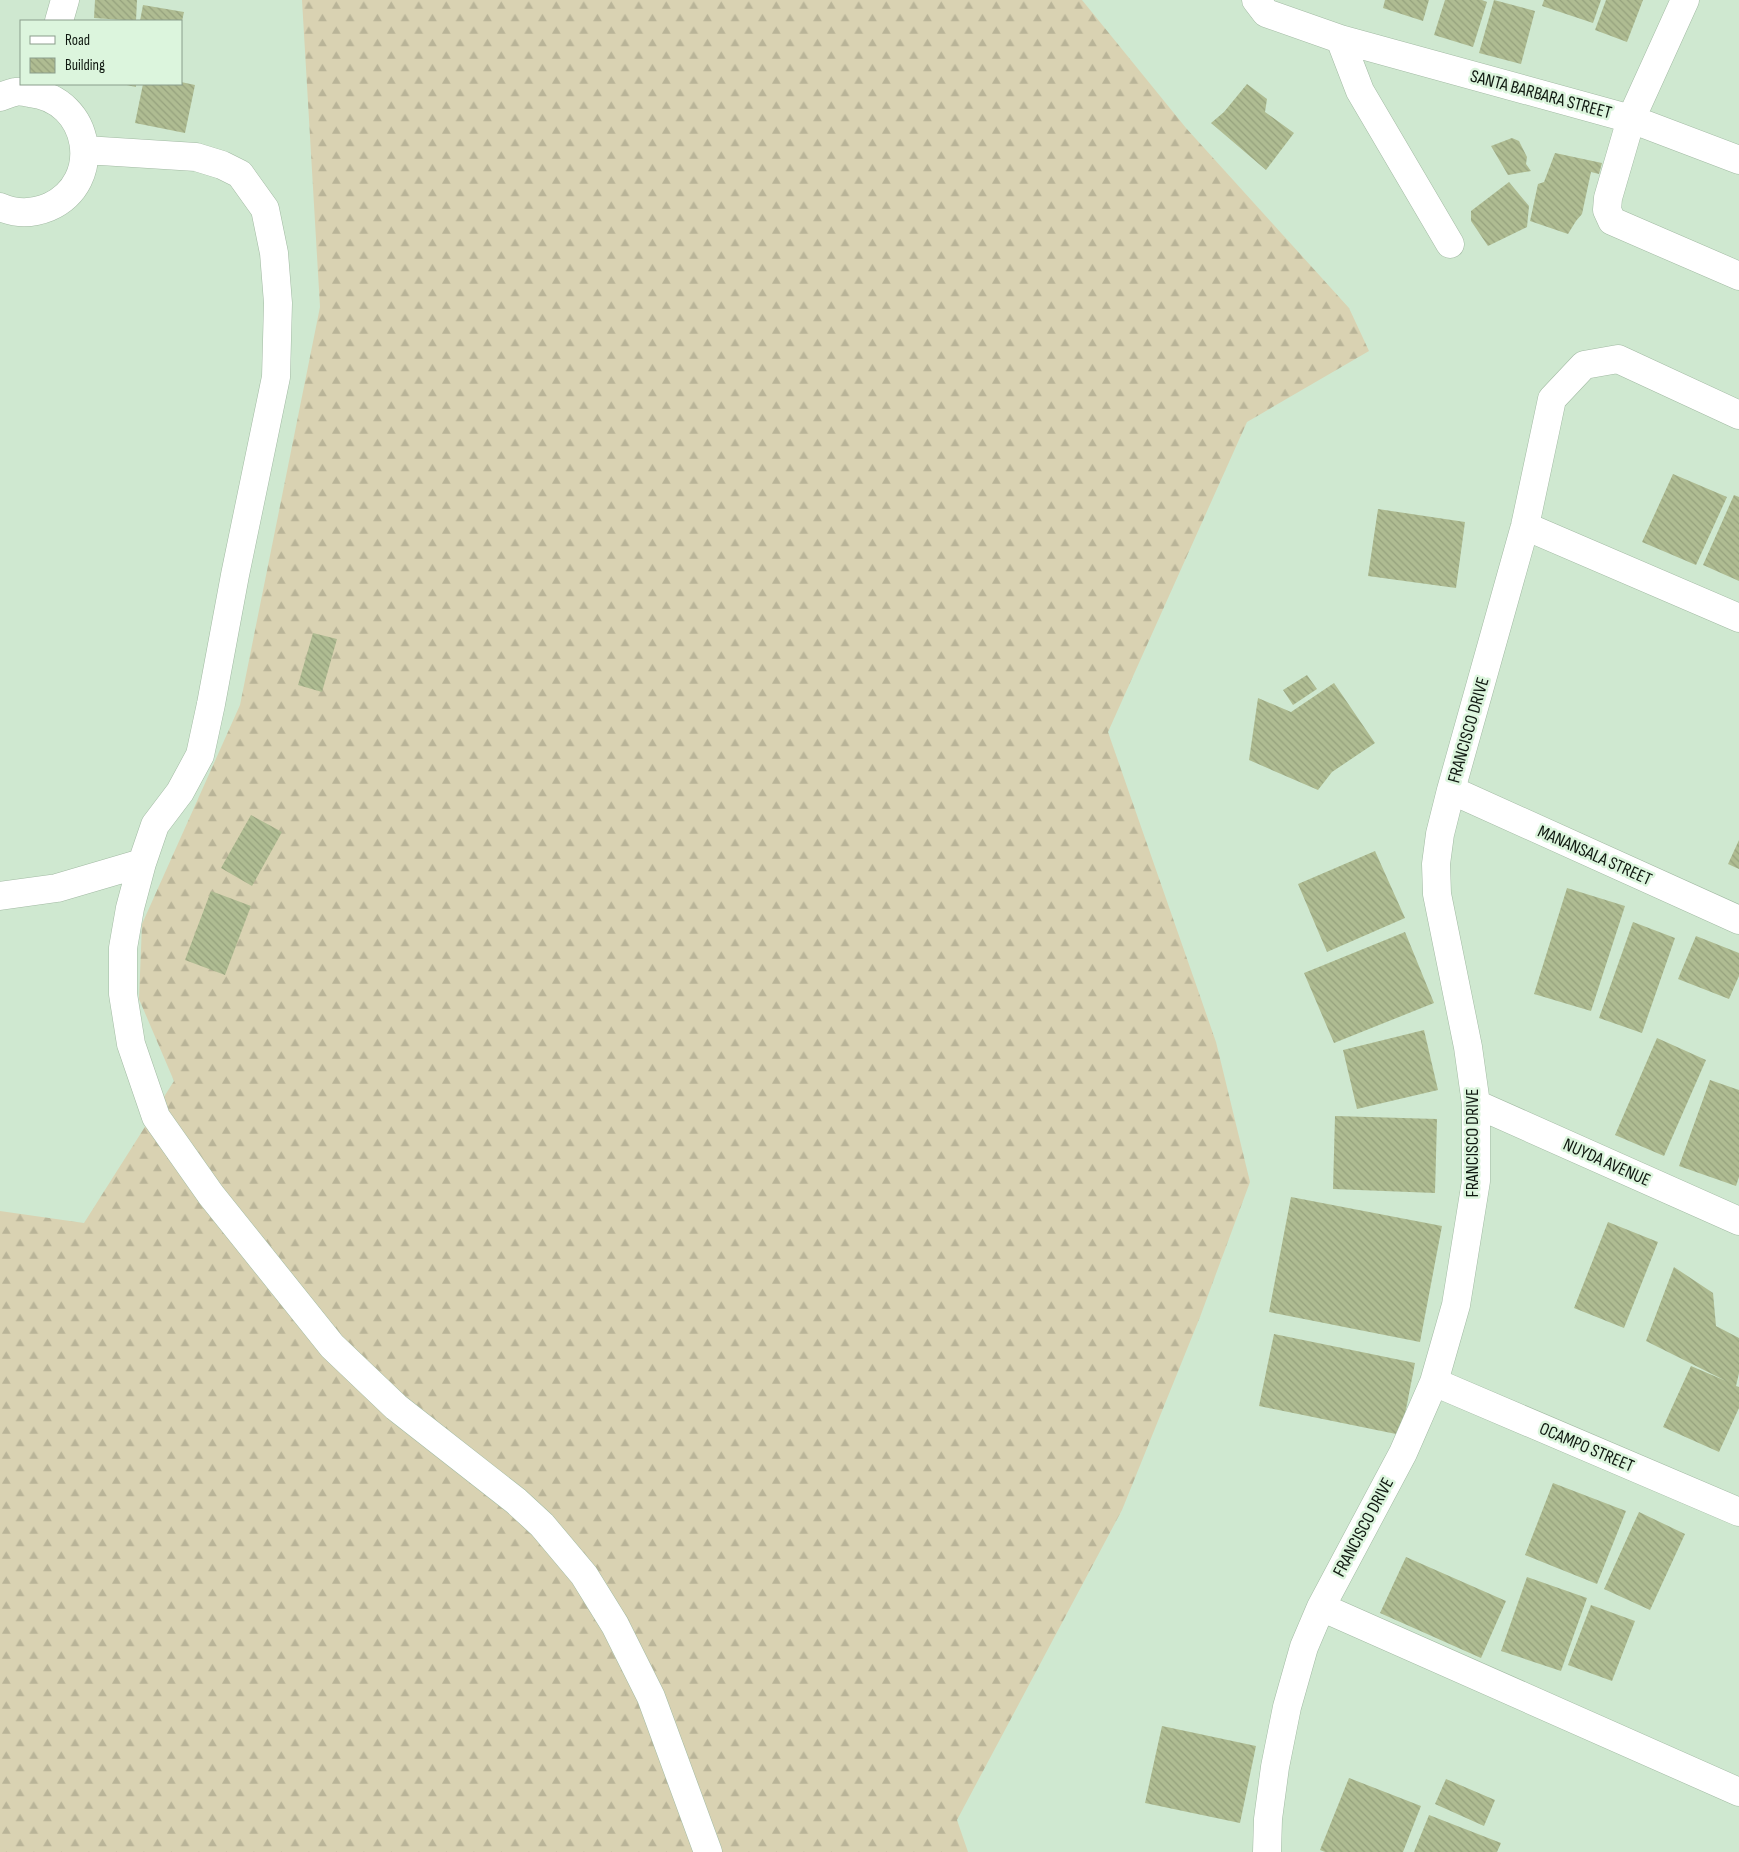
<svg xmlns="http://www.w3.org/2000/svg" width="1739" height="1852" viewBox="0 0 1739 1852" font-family="'Sofia Sans Condensed',sans-serif">
<style>
.forest{fill:url(#forest-firs)}
.building{fill:url(#building-back-hatch)}
.lines{fill:none;stroke-linecap:round;stroke-linejoin:round}
.minor-casing{stroke:#a2baa3;stroke-width:29}
.minor{stroke:#fff;stroke-width:28}
.labels{text-anchor:middle;stroke-width:5;stroke-linejoin:round;paint-order:stroke}
.street-label{font-size:18px;fill:#0f1810;stroke:#dcf5dd}
</style>
<defs>
<pattern id="forest-firs" width="22" height="20" patternUnits="userSpaceOnUse" patternTransform="scale(1.25)"><rect width="22" height="20" fill="#d9d2b2"/><path d="M5 1l3.5 6h-7zM16 11l3.5 6h-7z" fill="#b9b498"/></pattern>
<pattern id="building-back-hatch" width="6" height="6" patternUnits="userSpaceOnUse" patternTransform="scale(1.25)"><rect width="6" height="6" fill="#afbc92"/><path d="M-1 5l2 2M0 0l6 6M5-1l2 2" fill="none" stroke="#95a17d"/></pattern>
</defs>
<rect width="100%" height="100%" fill="#cfe8d0"/>
<!-- forest -->
<path class="forest" d="M302,0H1082L1186,128L1349,308L1369,351L1247,422L1108,732L1216,1042L1250,1182L1200,1317L1122,1510L957,1820L968,1852H0V1211L84,1223L174,1081L139,999L142,924L240,705L320,307Z"/>
<!-- building -->
<path class="building" d="M95,0H137L136,21L94,18Z
M1385,0H1429L1423,21L1383,8Z
M1445,0H1482L1487,2L1473,47L1434,35Z
M1494,0L1535,11L1521,64L1479,53Z
M1544,0H1601L1593,23L1542,6Z
M1606,0H1643L1627,42L1595,30Z
M143,5L184,12L182,21H140Z
M181,82L195,85L185,133L135,123L143,84H181Z
M122,84H136V87Z
M1247,84L1267,99L1265,112L1294,133L1266,170L1211,123L1224,112Z
M1512,138L1519,141L1527,157L1526,164L1531,171L1508,175L1491,146Z
M1555,153L1602,163L1599,174L1591,172L1582,214L1576,221L1568,234L1530,221L1538,184L1544,182Z
M1509,182L1529,206L1527,227L1488,246L1471,221V211Z
M1673,474L1727,497L1696,565L1642,542Z
M1734,495L1739,497V581L1703,565Z
M1378,509L1465,522L1456,588L1368,576Z
M313,633L337,639L322,692L298,685Z
M1307,675L1317,689L1293,705L1283,690Z
M1334,683L1375,743L1332,772L1318,790L1249,760L1258,698L1291,712Z
M251,815L282,832L252,886L221,868Z
M1739,840V869L1728,864Z
M1375,851L1405,918L1327,952L1298,884Z
M1567,888L1625,906L1591,1011L1534,994Z
M211,891L251,906L225,975L185,960Z
M1633,922L1675,938L1642,1033L1599,1018Z
M1405,932L1434,1003L1334,1043L1304,973Z
M1696,936L1739,953V976L1729,999L1678,979Z
M1424,1030L1438,1090L1357,1109L1343,1050Z
M1657,1038L1706,1060L1664,1156L1615,1135Z
M1710,1080L1739,1090V1177L1736,1186L1679,1166Z
M1335,1116L1437,1119L1435,1193L1333,1189Z
M1291,1197L1442,1226L1420,1342L1269,1312Z
M1608,1222L1658,1242L1624,1328L1574,1308Z
M1674,1267L1713,1293L1716,1326L1739,1338V1373L1736,1386L1739,1387V1408L1719,1452L1663,1427L1691,1366L1726,1381L1646,1341Z
M1274,1334L1415,1363L1401,1435L1259,1406Z
M1553,1483L1626,1511L1597,1584L1525,1555Z
M1639,1512L1685,1534L1650,1610L1604,1589Z
M1406,1557L1506,1601L1481,1658L1380,1613Z
M1527,1577L1587,1598L1561,1671L1501,1651Z
M1591,1605L1635,1621L1612,1681L1568,1665Z
M1162,1726L1256,1746L1240,1823L1145,1803Z
M1349,1778L1421,1806L1403,1852H1325L1320,1850Z
M1446,1779L1495,1800L1484,1826L1435,1804Z
M1429,1815L1501,1843L1497,1852H1414Z"/>
<g class="lines">
<defs>
<path id="minor" d="M1256,0L1266,13L1340,39L1360,91L1450,244
M1685,0L1631,119L1608,198L1607,210L1612,221L1739,276
M59,21L65,0
M1340,39L1631,119L1739,160
M0,97C5,95 10,93 15,92C19,91 25,92 30,93C91,99 105,182 49,207C32,214 16,214 0,207
M85,150L196,157L222,165L240,174L265,209L274,253L278,303L276,377L235,575L211,704L200,755L180,792L155,825L142,863L130,908L123,948V994L131,1044L156,1117L211,1195L332,1346L396,1407L516,1501L542,1525L584,1575L615,1625L651,1697L708,1852
M1525,526L1739,618
M1451,790L1739,920
M0,896L57,888L142,863
M1476,1104L1739,1221
M1434,1382L1739,1512
M1321,1607L1739,1792
M1267,1852L1268,1819L1275,1767L1287,1707L1304,1647L1321,1607L1403,1453L1434,1382L1456,1305L1476,1181V1104L1468,1047L1437,894L1436,864L1440,834L1451,790L1525,526L1552,399L1584,365L1618,359L1739,415"/>
</defs>
<!-- minor casing -->
<use href="#minor" class="minor-casing"/>
<!-- minor -->
<use href="#minor" class="minor"/>
</g>
<g class="labels">
<!-- street labels -->
<g class="street-label">
<text transform="translate(1541 94) rotate(15)" y="6">SANTA BARBARA STREET</text>
<text transform="translate(1468 730) rotate(-74)" y="6">FRANCISCO DRIVE</text>
<text transform="translate(1595 855) rotate(24)" y="6">MANANSALA STREET</text>
<text transform="translate(1472 1143) rotate(-90)" y="6">FRANCISCO DRIVE</text>
<text transform="translate(1607 1162) rotate(24)" y="6">NUYDA AVENUE</text>
<text transform="translate(1587 1447) rotate(23)" y="6">OCAMPO STREET</text>
<text transform="translate(1363 1527) rotate(-62)" y="6">FRANCISCO DRIVE</text>
</g>
</g>
<!-- legend -->
<rect x="20" y="20" width="162" height="65" fill="#dcf5dd" stroke="#8a9d8b"/>
<rect x="30" y="36" width="25" height="8" fill="#ffffff" stroke="#8a9d8b"/>
<text x="65" y="45" font-size="15" fill="#0f1810">Road</text>
<rect x="30" y="58" width="25" height="15" fill="url(#building-back-hatch)" stroke="#8a9d8b"/>
<text x="65" y="70" font-size="15" fill="#0f1810">Building</text>
</svg>
